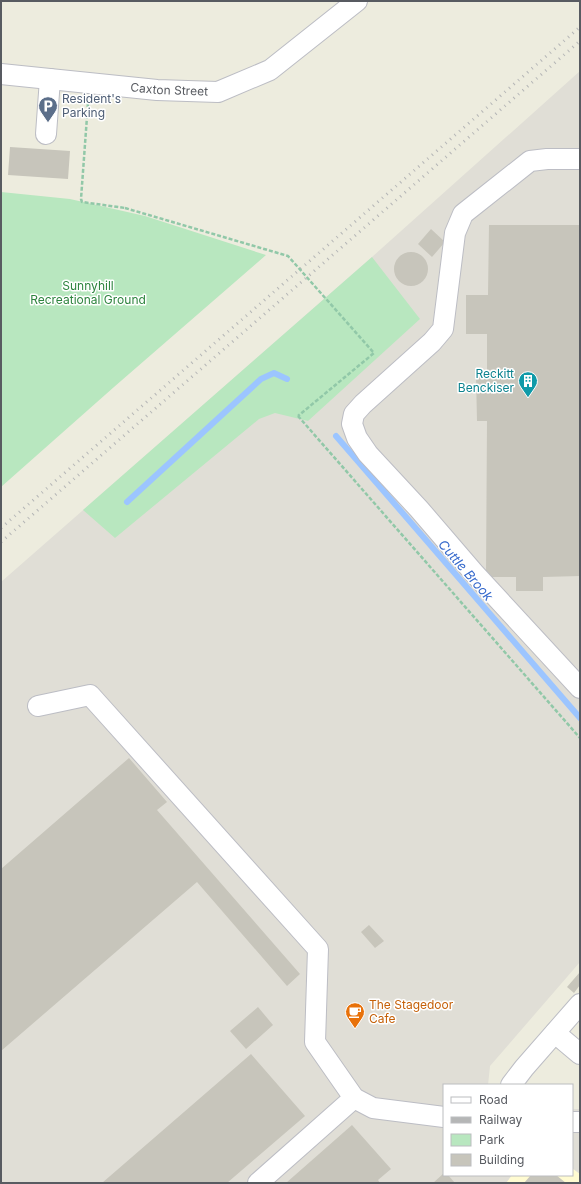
<svg xmlns="http://www.w3.org/2000/svg" width="581" height="1184" viewBox="0 0 581 1184" font-family="Inter,sans-serif">
<style>
.commercial{fill:#fffbd1}
.industrial{fill:#e0ded6}
.green{fill:#b8e7bf}
.lines{fill:none;stroke-linecap:round;stroke-linejoin:round}
.stream{stroke:#9cc5ff;stroke-width:6}
.building{fill:#c7c5bb}
.minor-casing{stroke:#bcbdc4;stroke-width:22}
.path{stroke:#91c8a8;stroke-width:2.5;stroke-dasharray:4 2;stroke-linecap:butt}
.minor{stroke:#fff;stroke-width:20}
.rail{stroke:#b5b6b6;stroke-width:3;stroke-dasharray:1 5;stroke-linecap:butt}
.path-bridge{stroke:#91c8a8;stroke-width:2.5;stroke-dasharray:4 2;stroke-linecap:butt}
.labels{text-anchor:middle;stroke-width:3;stroke-linejoin:round;paint-order:stroke}
.street-label{font-size:12px;fill:#585b61;stroke:#fff}
.service-label{font-size:12px;fill:#4e5e75;stroke:#fff;text-anchor:start}
.park-label{font-size:12px;fill:#2d843e;stroke:#fff}
.culture-label{font-size:12px;fill:#0d838f;stroke:#fff;text-anchor:end}
.food-label{font-size:12px;fill:#c56008;stroke:#fff;text-anchor:start}
.water-label{font-size:13px;font-style:italic;fill:#3569cc;stroke:#fff}
</style>
<rect width="100%" height="100%" fill="#edecde"/>
<!-- commercial -->
<path class="commercial" d="M572,1168L580,1174V1183H506L512,1175H572Z"/>
<!-- industrial -->
<path class="industrial" d="M580,71V962L490,1066L488,1085H444V1175H512L506,1183H1V582L372,257Z
M572,1109H580V1174L572,1168Z"/>
<!-- green -->
<path class="green" d="M1,192L70,199L145,216L266,255L114,387L1,487Z
M372,257L420,319L308,421L275,413L259,419L115,538L83,510Z"/>
<g class="lines">
<!-- stream -->
<path class="stream" d="M336,436L580,718
M127,502L261,379L274,373L287,379"/>
</g>
<!-- building -->
<path class="building" d="M10,147L70,151L68,179L8,175Z
M489,225H580V576L543,577V591H516V577H486L487,421H477L476,375H487V334H466V295H488Z
M431,229L445,242L432,257L418,244Z
M394 269a17 17 0 1 1 34 0a17 17 0 1 1-34 0Z
M129,758L167,802L157,810L300,974L287,986L197,882L1,1051V869Z
M369,925L384,941L375,948L361,932Z
M580,972V985L574,993L567,987Z
M258,1007L273,1025L246,1049L230,1031Z
M251,1054L305,1116L227,1183H102Z
M352,1125L391,1169L378,1180L380,1183H286Z
M444,1173V1175H448L455,1183H433Z
M531,1175H556L566,1183H524Z"/>
<g class="lines">
<defs>
<g id="minor">
<path id="s1" d="M1,74L157,90L218,92L270,70L357,1"/>
<path d="M46,134L50,79"/>
<path d="M580,159H547L530,161L463,214L455,233L443,329L432,342L363,404L354,414L352,424L357,438L368,454L419,509L474,573L580,688"/>
<path d="M38,706L90,695L318,949L315,1042L354,1098L373,1108L444,1117"/>
<path d="M555,1033L580,1054"/>
<path d="M511,1085L524,1068L580,1004"/>
<path d="M572,1122H580"/>
<path d="M258,1183L354,1098"/>
</g>
</defs>
<!-- minor casing -->
<use href="#minor" class="minor-casing"/>
<!-- path -->
<path class="path" d="M88,103L81,199L82,202L125,208
M298,416L580,738"/>
<!-- minor -->
<use href="#minor" class="minor"/>
<!-- rail -->
<path class="rail" d="M1,528L580,27
M1,542L580,41"/>
<!-- path-bridge -->
<path class="path-bridge" d="M125,208L288,256L374,353L298,416"/>
</g>
<!-- icons -->
<defs>
<symbol id="parking-pin" viewBox="-11 -11 22 30"><path d="M0 17L-7.5 6A9.5 9.5 0 1 1 7.5 6Z" fill="#5c6f8a" stroke="#fff"/><path d="M-3.5-5.5H1a3.5 3.5 0 0 1 0 7H-1V5.5H-3.5ZM-1-3.4V-.6H.8a1.4 1.4 0 0 0 0-2.8Z" fill="#fff"/></symbol>
<symbol id="building-pin" viewBox="-11 -11 22 30"><path d="M0 17L-7.5 6A9.5 9.5 0 1 1 7.5 6Z" fill="#0f9aa8" stroke="#fff"/><path d="M-4-6H4V6H1V3H-1V6H-4ZM-2.5-4.3h1.7v1.8h-1.7ZM.8-4.3h1.7v1.8H.8ZM-2.5-1h1.7V.8h-1.7ZM.8-1h1.7V.8H.8Z" fill="#fff"/></symbol>
<symbol id="cafe-pin" viewBox="-11 -11 22 30"><path d="M0 17L-7.5 6A9.5 9.5 0 1 1 7.5 6Z" fill="#e8710a" stroke="#fff"/><path d="M-5.5-4.5H6V0H3Q3 3.5 0 3.5H-2.5Q-5.5 3.5-5.5 0ZM3-3.2v2h1.7v-2ZM-6 4.5H4V6H-6Z" fill="#fff"/></symbol>
</defs>
<g fill-rule="evenodd">
<use href="#parking-pin" x="37" y="95" width="22" height="30"/>
<use href="#building-pin" x="517" y="370" width="22" height="30"/>
<use href="#cafe-pin" x="344" y="1001" width="22" height="30"/>
</g>
<g class="labels">
<!-- street labels -->
<g class="street-label">
<text dy="4" stroke="none"><textPath href="#s1" startOffset="169">Caxton Street</textPath></text>
</g>
<!-- service labels -->
<g class="service-label">
<text x="62" y="103">Resident's<tspan x="62" dy="14">Parking</tspan></text>
</g>
<!-- park labels -->
<g class="park-label">
<text x="88" y="290">Sunnyhill<tspan x="88" dy="14">Recreational Ground</tspan></text>
</g>
<!-- culture labels -->
<g class="culture-label">
<text x="514" y="378">Reckitt<tspan x="514" dy="14">Benckiser</tspan></text>
</g>
<!-- food labels -->
<g class="food-label">
<text x="369" y="1009">The Stagedoor<tspan x="369" dy="14">Cafe</tspan></text>
</g>
<!-- water labels -->
<g class="water-label">
<text transform="translate(466 570) rotate(49)" y="5">Cuttle Brook</text>
</g>
</g>
<!-- border -->
<rect width="581" height="1184" fill="none" stroke="#585b61" stroke-width="4"/>
<!-- legend -->
<rect x="443" y="1084" width="130" height="92" fill="#ffffff" stroke="#bcbdc0"/>
<rect x="451" y="1097" width="20" height="6" fill="#ffffff" stroke="#bcbdc0"/>
<text x="479" y="1104" font-size="12" fill="#585b61">Road</text>
<rect x="451" y="1117" width="20" height="6" fill="#b5b6b6" stroke="#bcbdc0"/>
<text x="479" y="1124" font-size="12" fill="#585b61">Railway</text>
<rect x="451" y="1134" width="20" height="12" fill="#b8e7bf" stroke="#bcbdc0"/>
<text x="479" y="1144" font-size="12" fill="#585b61">Park</text>
<rect x="451" y="1154" width="20" height="12" fill="#c7c5bb" stroke="#bcbdc0"/>
<text x="479" y="1164" font-size="12" fill="#585b61">Building</text>
</svg>
